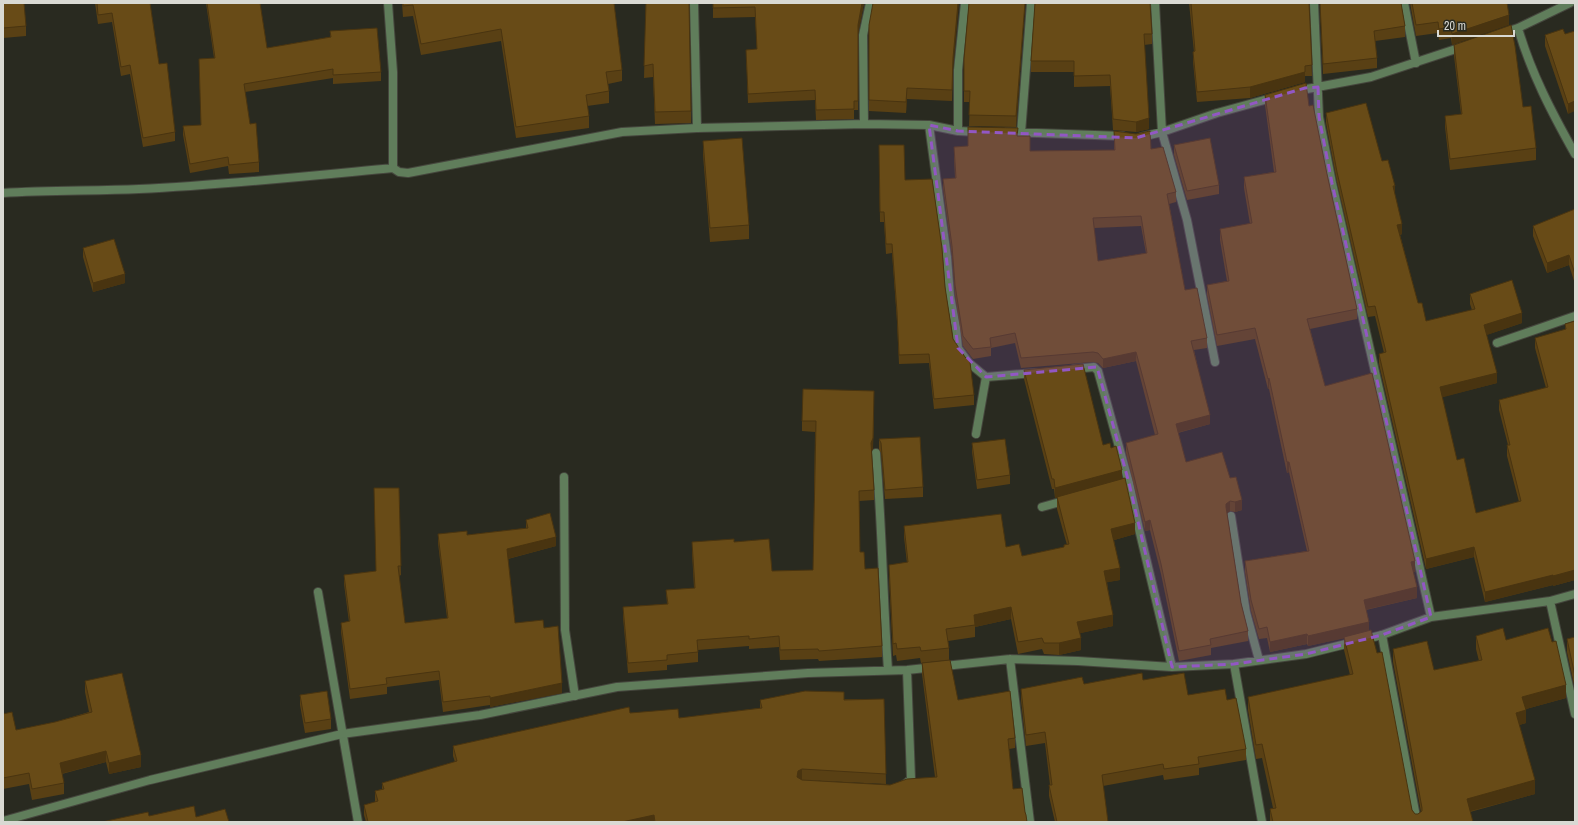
<svg xmlns="http://www.w3.org/2000/svg" width="1578" height="825" viewBox="0 0 1578 825" font-family="'Archivo Narrow',sans-serif">
<style>
.lines{fill:none;stroke-linecap:round;stroke-linejoin:round}
.lane-casing{stroke:#45463d;stroke-width:10}
.street-casing{stroke:#45463d;stroke-width:10}
.lane{stroke:#607d5b;stroke-width:8}
.street{stroke:#607d5b;stroke-width:8}
.wall{fill:#594014;fill-rule:evenodd}
.shaded-wall{fill:#493410}
.building{fill:#684b17;stroke:#493410;fill-rule:evenodd}
.marked{fill:#9257c4;fill-opacity:0.2;stroke:#9257c4;stroke-width:3;stroke-dasharray:8 5;stroke-linejoin:round}
</style>
<rect width="100%" height="100%" fill="#292a20"/>
<g class="lines">
<defs>
<path id="lane" d="M976,434L986,377
M1042,507L1067,500
M318,592L358,822
M1382,635L1417,822"/>
<path id="street" d="M388,3L393,72V168
M694,3L697,128
M1155,3L1162,132L1187,220L1215,362
M1314,3L1319,117L1332,183L1431,617
M1404,3L1416,63
M1518,28C1531,73 1552,113 1575,154
M1503,33L1518,28L1570,3
M1296,91L1371,77L1462,47
M864,124L863,35L870,3
M929,125L947,257L950,296L956,328L958,348L969,363L986,377L1035,373
M958,131V70L965,3
M1007,132L1123,136
M1021,133L1031,3
M1141,137L1162,132L1217,113L1275,97
M3,193C48,190 94,191 139,189C224,185 309,176 393,168L399,172L408,173L622,132L697,128L864,124L929,125L958,131L979,132
M1497,343L1575,316
M1074,369L1094,367L1098,371L1129,483L1139,529L1172,667
M876,453C882,525 883,598 888,670
M564,477L565,630L575,696
M1231,516L1246,612L1259,660
M1550,601L1575,714
M1010,659L1030,822
M1234,664L1262,822
M904,785L911,779L907,670
M3,821L150,780L342,734L480,715L617,687L808,673L907,670L1010,659L1078,661L1172,667L1234,664L1306,654L1382,635L1431,617L1550,601L1575,594"/>
</defs>
<!-- lane casing -->
<use href="#lane" class="lane-casing"/>
<!-- street casing -->
<use href="#street" class="street-casing"/>
<!-- lane -->
<use href="#lane" class="lane"/>
<!-- street -->
<use href="#street" class="street"/>
</g>
<!-- wall -->
<path class="wall" d="M3,3L26,26V36L3,38Z
M95,3H150L159,64L175,132V141L143,147L130,74L121,76L112,22L98,24Z
M206,3H260L267,48L330,37V31L381,72V81L333,84V78L245,92L250,124L259,162V172L229,174L228,166L190,173L183,135V126L201,125L199,59L214,58Z
M402,3H614L622,70V81L608,84L609,91V103L587,106L589,116V128L516,138L501,41L421,55L413,16L403,17Z
M646,3L691,111V123L655,124L653,77L644,78Z
M713,3H864L858,34V110H854V119L816,120L815,100L748,103L746,50L757,49L755,17L713,18Z
M969,3H1025L1016,127L969,126L970,102H964V59Z
M1035,3L1152,34V44L1144,45L1149,129L1136,132L1113,130L1110,86L1074,87V72H1031V61Z
M1189,3H1309L1312,76H1305V82L1250,98L1197,102L1193,62V52H1194Z
M1320,3H1401L1405,26V37L1375,41L1377,58V68L1323,74Z
M1410,3H1507L1452,45L1451,38L1439,40L1438,33L1416,36Z
M869,25L953,70L952,101L907,99L906,113L869,111Z
M1575,31L1568,114L1545,46V35L1565,34Z
M1454,45L1523,107L1536,148V160L1450,170L1445,127V116L1461,114L1454,56Z
M1265,95L1309,106L1327,174L1357,309V319L1310,329L1325,386L1415,572H1413L1417,598L1366,610L1369,631L1412,810L1415,814H1418L1421,812L1393,662V649L1434,670L1479,661L1476,649V636L1506,640L1566,698L1526,709V723L1519,725L1535,794L1470,812L1473,822H1270V809L1273,808L1262,758L1256,759L1248,710V697L1350,675L1344,650V638L1308,646L1307,644L1270,652L1267,638L1259,639L1251,611L1245,572V561L1307,551L1289,472L1287,473L1269,389H1268L1255,339L1217,346L1207,295V285L1227,281L1220,240V229L1250,224L1244,188V177L1274,172L1265,105Z
M1326,113L1382,161L1395,196L1402,234L1400,235L1418,303L1426,321L1472,310L1470,304V294L1522,323L1486,335L1497,383L1442,397L1457,460L1476,513L1519,502L1507,456V445H1508L1499,410V400L1546,388L1535,348V338L1565,330V324L1575,321V580L1553,586V585L1485,602L1474,557L1426,569L1379,364V354L1384,353L1375,316L1368,317L1337,182L1326,123Z
M1114,131L1151,149L1176,192V202L1169,204L1185,290L1207,338V348L1194,350L1210,424L1178,433L1186,462L1230,478L1242,510L1235,512L1230,511L1227,513L1241,603L1248,631V641L1211,648V655L1179,661L1161,574L1150,530L1145,531L1126,453V443L1155,435L1136,361L1103,368L1098,363L1093,362L1021,368L1015,343L991,348V356L973,359L963,346L955,295L952,256L943,188V179L955,178L954,157V147L968,146L1018,136L1030,151L1114,150ZM1141,226L1146,253L1098,261L1094,228Z
M703,141L749,225V239L710,242L703,155Z
M879,145L905,180L945,287L953,339L974,395V405L934,409L929,363L899,364L897,321L892,253L886,254L884,222H880Z
M1174,145L1219,185V194L1187,200L1174,155Z
M1575,210V284L1569,265L1547,273L1533,236V226Z
M83,248L125,283L93,292L83,257Z
M1024,370L1103,445L1111,448L1122,479L1135,534L1114,540L1120,580L1107,582L1113,626L1080,633L1081,650L1059,655L1044,654L1042,649L1018,654L1011,619L975,627V637L948,641L949,648V660L921,663L920,658L897,661L896,655L893,656L889,577V565L907,563L904,537V526L1006,547L1022,556L1064,547V545H1067L1057,509V497L1055,498L1054,489H1052L1024,379Z
M874,402L873,449L871,452L874,490V500L859,501L860,552L865,569L882,646V657L819,661L818,659L780,660L779,647L749,649V646L698,650V662L667,665V670L628,673L623,617V607L667,604L666,590L694,588L692,552V542H734L772,571L813,570L815,432L802,431V421Z
M879,439L923,487V497L885,499L881,453L879,449Z
M972,443L1010,475V484L977,489L972,452Z
M399,488L401,575L399,576L405,623L447,618L438,543V534L467,535L526,528V520L556,546L508,559L515,623L544,628L562,693L490,707V705L443,712L439,680L387,687V694L350,699L341,632V623L349,622L344,584V575L376,571Z
M1575,637V689L1567,652V639Z
M922,663L958,700L1015,738V748L1009,749L1013,789L1025,812L1027,822H366L364,815V805L375,802V791L382,789V783L455,762L453,756V746L630,713L679,718L760,708V700L884,699L886,784L802,780L890,785L935,777L922,674Z
M1143,680L1188,695L1227,700L1246,749V760L1199,768V775L1164,780L1163,775L1103,786L1108,822H1055L1049,796V785H1050L1045,743L1026,746L1021,700V689Z
M85,681L141,767L109,774L106,762L62,774L64,783V794L32,800L29,784L3,789V714L16,730L55,722L89,712L85,692Z
M300,695L331,719V729L305,733L300,705Z"/>
<!-- shaded-wall -->
<path class="shaded-wall" d="M862,3H864L858,34V25Z
M958,3H959L953,70V58Z
M1025,3L1016,127V116Z
M1509,15V25L1452,45V34Z
M1305,72V82L1250,98V87Z
M907,88V99L906,113V102Z
M1575,101V111L1568,114V104Z
M1149,118V129L1136,132V122Z
M1393,186H1395V196Z
M1402,224V234L1397,235V225Z
M1569,255V265L1547,273V263Z
M125,274V283L93,292V283Z
M1522,313V323L1484,336V325Z
M1136,352V361L1103,368V359Z
M1497,373V383L1440,398V387Z
M1269,378V389H1268V379Z
M874,391L873,449L871,453V443Z
M1210,415V424L1176,433V424Z
M1287,462H1289V472L1287,473Z
M1122,470V479L1055,498V488Z
M1242,500V510L1235,512V502Z
M1230,501V511L1226,514V504Z
M1150,520V530L1145,531V522Z
M1135,523V534L1111,541V529Z
M556,537V546L507,559V549Z
M1474,547V557L1426,569V559Z
M1415,561V572L1411,573V562Z
M1120,568V580L1104,583V571Z
M1575,570V580L1553,586V576Z
M1553,575V585L1485,602V592Z
M1417,587V598L1364,610V600Z
M1011,607V619L975,627L974,615Z
M1113,615V626L1077,634V622Z
M1369,622V633L1308,646V636Z
M1307,634V644L1270,652V642Z
M1081,638V650L1059,655V643Z
M562,683V693L490,707V698Z
M1566,685V698L1522,710V697Z
M1526,710V723L1516,726V713Z
M106,751V762L60,774V763Z
M141,755V767L109,774V763Z
M802,769V780L798,782L797,777L798,771Z
M1535,780V794L1467,812V799Z
M654,815V822H622Z"/>
<!-- building -->
<path class="building" d="M3,3H24L26,26L3,28Z
M97,3H150L159,64L167,63L175,132L143,138L130,65L121,67L112,13L98,15Z
M207,3H260L267,48L331,37L330,31L377,28L381,72L333,75V69L244,84L250,124L256,123L259,162L229,165L228,157L190,164L183,126L201,125L199,59L215,58Z
M403,3H614L622,70L606,72L609,91L586,95L589,116L516,127L501,29L421,44L413,5L403,6Z
M646,3H689L691,111L655,112L653,64L644,66Z
M713,3H862L858,25V101H854V109L816,110L815,90L748,94L746,50L757,49L755,7L713,8Z
M873,3H958L953,58L952,90L907,88L906,102L869,100V25Z
M969,3H1025L1016,116L969,115L970,91H964V59Z
M1035,3H1150L1152,34H1144L1149,118L1136,122L1113,119L1110,75L1074,76V61H1031Z
M1191,3H1309L1312,65L1305,66V72L1250,87L1197,92L1193,52L1195,51Z
M1320,3H1401L1405,26L1374,31L1377,58L1323,64Z
M1412,3H1507L1509,15L1452,34L1451,27L1439,29L1438,22L1416,25Z
M1511,25L1515,46L1523,107L1531,106L1536,148L1450,159L1445,116L1462,114L1454,45Z
M1563,29L1565,34L1575,31V101L1568,104L1545,35Z
M1306,83L1309,106L1313,105L1327,174L1357,309L1307,319L1325,386L1372,373L1415,561L1411,562L1417,587L1364,600L1369,622L1308,636L1307,634L1270,642L1267,627L1259,629L1251,600L1245,561L1309,551L1289,462H1287L1269,378L1268,379L1255,328L1217,335L1207,285L1229,281L1220,229L1252,223L1244,177L1276,172L1265,95Z
M1366,103L1382,161L1388,160L1395,186H1393L1402,224L1397,225L1418,303H1422L1426,321L1475,309L1470,294L1512,280L1522,313L1484,325L1497,373L1440,387L1457,460L1464,458L1476,513L1521,501L1507,445H1510L1499,400L1548,387L1535,338L1566,329L1565,324L1575,321V570L1553,576V575L1485,592L1474,547L1426,559L1379,354L1386,352L1375,306L1368,307L1337,172L1326,113Z
M968,127L1018,128L1017,136H1030V151L1115,150L1114,131L1136,134L1150,131L1151,149L1163,147L1176,192L1167,194L1185,290L1197,288L1207,338L1191,341L1210,415L1176,424L1186,462L1222,452L1230,478L1236,477L1242,500L1235,502L1230,501L1226,504V507L1241,603L1248,631L1210,639L1211,645L1179,651L1161,564L1150,520L1145,522L1126,443L1158,434L1136,352L1103,359L1098,353L1093,352L1021,358L1015,333L990,338L991,347L973,349L963,336L955,285L952,246L943,179L956,178L954,147L968,146ZM1141,216L1147,253L1098,261L1093,218Z
M742,138L749,225L710,228L703,141Z
M1210,138L1219,185L1187,191L1174,145Z
M879,145H904L905,180L932,179L942,248L945,287L953,339L965,357L970,362L974,395L934,399L929,354L899,355L897,312L892,244H886L884,212H880Z
M1575,209V274L1569,255L1547,263L1533,226Z
M114,239L125,274L93,283L83,248Z
M1083,364L1103,445L1110,443L1111,448L1116,446L1122,470L1055,488L1054,479H1052L1024,370Z
M803,389L874,391L873,438L871,443L874,490L859,491L860,552H864L865,569L878,568L882,646L819,651L818,649L780,650L779,636L749,639V636L697,640L698,652L667,655V660L628,663L623,607L668,604L666,590L695,588L692,542L734,539V542L769,539L772,571L813,570L816,421H802Z
M920,437L923,487L885,490L881,443L879,439Z
M1005,439L1010,475L977,480L972,443Z
M1125,478L1135,523L1111,529L1120,568L1104,571L1113,615L1077,622L1081,638L1059,643H1044L1042,638L1018,642L1011,607L974,615L975,625L946,629L949,648L921,651L920,647L897,649L896,643L893,644L889,565L908,562L904,526L1001,514L1006,547L1019,544L1022,556L1064,547V545L1069,544L1057,497Z
M374,488H399L401,566H398L405,623L448,618L438,534L467,531V535L528,528L526,520L550,513L556,537L507,549L515,623L543,620L544,628L558,626L562,683L490,698V696L443,702L439,671L386,678L387,684L350,689L341,623L350,621L344,575L376,571Z
M1503,628L1506,640L1548,628L1552,642L1556,641L1566,685L1522,697L1526,710L1516,713L1535,780L1467,799L1473,822H1273L1270,809L1276,808L1262,744L1256,745L1248,697L1353,674L1344,637L1371,630L1377,653L1382,652L1412,810L1415,814H1418L1422,811V808L1393,649L1427,641L1434,670L1482,660L1476,636Z
M1575,637V676L1567,639Z
M950,660L958,700L1010,691L1015,738L1008,739L1013,789L1022,788L1025,812L1026,815L1027,822H655L654,815L622,822H368L364,805L378,801L375,791L384,789L382,783L457,761L453,746L629,707L630,713L678,709L679,718L762,708L760,700L805,691L844,692V700L884,699L886,774L802,769L798,771L797,777L802,780L890,785L907,779L937,777L922,663Z
M122,673L141,755L109,763L106,751L60,763L64,783L32,789L29,773L3,778V714L12,712L16,730L55,722L92,712L85,681Z
M1142,673L1143,680L1184,673L1188,695L1225,689L1227,700L1236,698L1246,749L1198,757L1199,764L1164,769L1163,764L1102,775L1108,822H1057L1049,785H1052L1045,732L1026,735L1021,689L1082,677L1084,684Z
M327,691L331,719L305,723L300,695Z
M194,806L196,817L225,809L229,822H102L148,812L149,816Z"/>
<!-- marked area -->
<path class="marked" d="M1318,87L1319,117L1332,183L1431,617L1382,635L1306,654L1234,664L1172,667L1129,483L1097,367L986,377L958,348L929,125L958,131L1136,138L1305,88Z"/>
<!-- border -->
<rect width="1578" height="825" fill="none" stroke="#d9d9d3" stroke-width="8"/>
<!-- scale -->
<path d="M1438 30v6h76v-6" fill="none" stroke="#d9d9d3" stroke-width="2"/>
<text x="1444" y="30" font-size="12" fill="#d9d9d3" stroke="#292a20" stroke-width="3" paint-order="stroke">20 m</text>
</svg>
